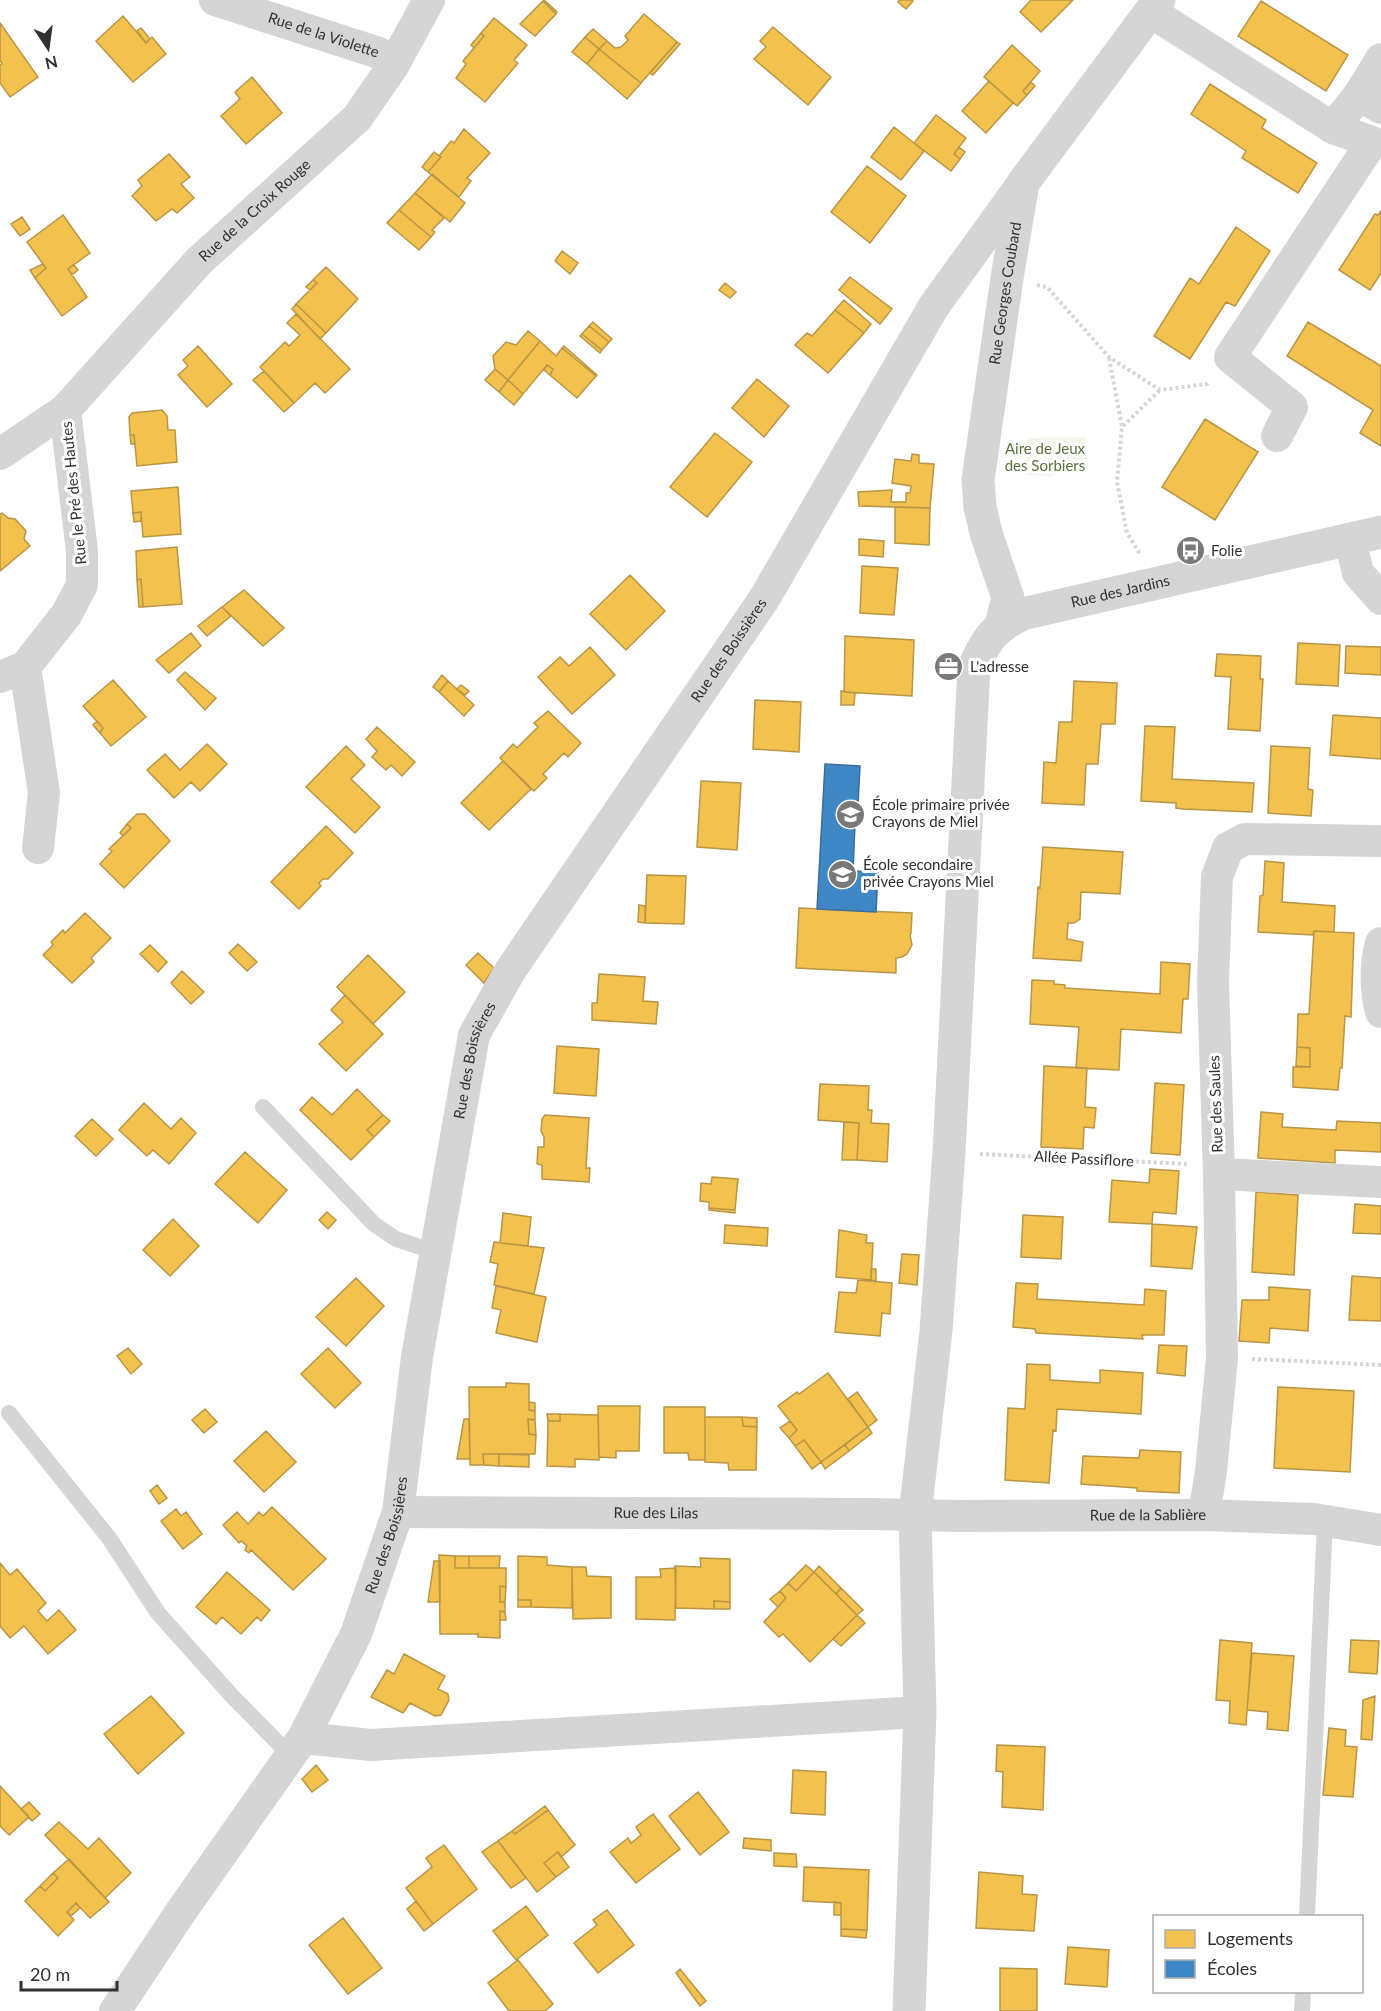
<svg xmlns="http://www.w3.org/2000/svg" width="1381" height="2011" viewBox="0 0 1381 2011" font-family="Lato,sans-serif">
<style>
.green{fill:#f3f6ed}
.homes{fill:#f2c14e;stroke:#b89645;stroke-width:1.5}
.schools{fill:#3f88c5;stroke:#3b6e99;stroke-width:1.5}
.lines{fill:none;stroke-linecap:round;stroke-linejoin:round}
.path{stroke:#d5d5d5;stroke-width:4;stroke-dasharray:3 3;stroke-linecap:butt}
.service{stroke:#d5d5d5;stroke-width:16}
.minor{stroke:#d5d5d5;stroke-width:32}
.tertiary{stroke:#d5d5d5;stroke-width:33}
.labels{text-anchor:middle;stroke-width:6;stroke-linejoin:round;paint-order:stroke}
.street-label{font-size:15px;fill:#313131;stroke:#fff}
.park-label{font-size:15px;fill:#5c703b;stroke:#fff}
.poi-label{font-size:15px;fill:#313131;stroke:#fff;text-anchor:start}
</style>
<rect width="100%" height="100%" fill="#fff"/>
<!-- green -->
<path class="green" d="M1085,437L1088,466L1059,470L1053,476L1027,475V438Z"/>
<!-- homes -->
<path class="homes" d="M544,0L557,12L556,14L543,1Z
M899,0H912L913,1L906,9L898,2Z
M1031,0H1073L1041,32L1020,12Z
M543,1L556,14L535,36L520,24Z
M1261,1L1348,55L1326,91L1238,36Z
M644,14L677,42L641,83L599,49L607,41L615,48L621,47L628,40L625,36Z
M123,16L146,43L152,37L166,54L133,82L96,41Z
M494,18L527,45L514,60L518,63L485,102L456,78L466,64L463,61L484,36L481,33Z
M0,23L38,77L10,97L0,83V65L2,64L0,60Z
M773,27L831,77L808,105L754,59L766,47L760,41Z
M141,28L150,39L146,43L137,31Z
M593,29L607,41L599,49L585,37Z
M481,33L484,36L474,48L471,45Z
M585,37L599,49L587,64L572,52Z
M677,42L680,44L653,75L650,73Z
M1012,45L1040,71L1023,91L1027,95L1017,106L984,77Z
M599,49L641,83L627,99L587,64Z
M252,77L282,113L246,144L221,116L240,99L235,92Z
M989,81L1013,103L986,133L962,111Z
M1031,82L1035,86L1027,95L1023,91Z
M1210,84L1266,120L1262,128L1317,163L1298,193L1242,158L1246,151L1191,114Z
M936,115L966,138L954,154L960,159L951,171L914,143Z
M894,127L924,151L901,180L871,157Z
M464,129L490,153L467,178L471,181L459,197L428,172L441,157L439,156L451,141L454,143Z
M959,147L965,152L960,159L954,154Z
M434,152L441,157L428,172L422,167Z
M169,154L190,177L181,184L194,198L177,213L172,209L156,221L132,196L142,186L138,180Z
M867,166L906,196L870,243L831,212Z
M432,174L465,203L450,222L415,193Z
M415,193L444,218L432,230L435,232L431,237L399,210Z
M399,210L431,237L419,250L387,223Z
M1381,211V273L1370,290L1339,270L1375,214L1378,215Z
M63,215L90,253L68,269L87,297L62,316L35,278L46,268L27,242Z
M22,217L30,229L20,236L11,224Z
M1236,227L1270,251L1235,306L1226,302L1190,359L1154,336L1190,278L1199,284Z
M562,251L578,263L570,274L555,261Z
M43,264L46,268L35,278L30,270Z
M74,265L78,270L72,275L68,269Z
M326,267L358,299L326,333L296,304L317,283L313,280Z
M850,277L892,309L880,324L839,290Z
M313,280L317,283L310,290L306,287Z
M725,283L736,292L730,298L719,290Z
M844,300L871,324L864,333L835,310Z
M296,304L326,333L320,339L292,309Z
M835,310L864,333L828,373L795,345L807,333L812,336Z
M296,314L350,369L325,393L315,383L294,403L260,367L285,342L289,346L300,335L287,323Z
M593,322L612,339L609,342L589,326Z
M1308,322L1381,366V446L1360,433L1373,410L1287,356Z
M589,326L609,342L602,350L582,334Z
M528,331L540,341L508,380L495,369L493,356L506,342L516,345Z
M582,334L602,350L600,353L580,336Z
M540,341L556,356L562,348L596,376L577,398L550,375L553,369L547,365L523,394L508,380Z
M198,346L232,384L207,407L178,375L188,366L183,360Z
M564,346L597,375L596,376L562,348Z
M547,365L553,369L550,375L544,370Z
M495,369L508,380L499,392L485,380Z
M264,371L294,403L284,412L253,380Z
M757,379L789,406L764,437L732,408Z
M508,380L523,394L514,405L499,392Z
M162,410L167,416L168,430H175L177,462L137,466L134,435H130L129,417L132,413Z
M1205,419L1258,452L1215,520L1162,487Z
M715,433L752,462L707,517L670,487Z
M130,435H134L135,444H131Z
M912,454L919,455V463L934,464L930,508L859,506L858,492L892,490L891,502H906V493H910L911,486L892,483L895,459L911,461Z
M178,487L181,534L143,537L141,512L133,513L131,491Z
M895,507L930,508L929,545L895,543Z
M141,512V521L134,522L133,513Z
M2,513L8,518L15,519L26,531L24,539L30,546L0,571V514Z
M859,539L884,541L883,557L859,555Z
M177,547L182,604L143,607L141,579L137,580L136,551Z
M862,566L898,568L894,615L860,613Z
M630,575L665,611L626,650L590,614Z
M141,579L143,607H139L137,580Z
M244,590L284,628L263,646L222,607Z
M222,607L231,616L207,636L198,626Z
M191,633L201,646L169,673L156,660Z
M845,636L914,640L912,696L844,692Z
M1298,643L1340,645L1338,686L1296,684Z
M1346,646L1381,647V675L1345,673Z
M590,647L615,675L572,714L538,677L560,657L569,666Z
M1217,654L1261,656L1260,679H1263L1260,731L1228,729L1231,677L1215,676Z
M185,672L216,698L205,710L177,680Z
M442,675L448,681L439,692L433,687Z
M113,680L146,717L111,746L100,733L103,728L83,706Z
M448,681L474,705L464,716L439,692Z
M1074,681L1117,683L1115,724H1101L1098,764H1086L1084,805L1042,803L1044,762L1056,763L1059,722H1072Z
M461,685L469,691L465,695L457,689Z
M841,691L855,693L854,705H841Z
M755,700L801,702L799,752L753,749Z
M548,711L581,743L568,757L564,753L543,774L547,778L534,791L500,758L513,744L517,748L538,727L534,723Z
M1333,715L1381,718V759L1330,755Z
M97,721L103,728L100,733L93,725Z
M1145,726L1175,727L1172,779L1254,783L1252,812L1183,809L1176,808V803L1141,801Z
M377,727L415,762L402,776L391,765L386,770L372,757L377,751L366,739Z
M207,744L227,764L200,791L191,782L174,798L147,770L165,754L180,770Z
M346,746L365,765L351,779L380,807L355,833L306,787Z
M1271,746L1310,748L1308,789L1313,790L1311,816L1268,813Z
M503,761L531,789L489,830L461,803Z
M701,781L741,783L737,850L697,847Z
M137,814H145L170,841L124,888L100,864L112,851L109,849L131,828L127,824Z
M127,824L131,828L123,836L120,833Z
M326,826L353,853L328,879H323L319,883L321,886L299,909L271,882Z
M1043,847L1123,852L1120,894L1081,892L1080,919L1074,923H1068L1067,939L1083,942L1081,961L1033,958L1038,887L1040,888Z
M1265,861L1284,863L1282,902L1335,906L1334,932L1314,931L1313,935L1258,932L1260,896L1263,895Z
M647,875L686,876L684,924L645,923Z
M639,905L645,906V923L638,922Z
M799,908L912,913L911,933L910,935L912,945L907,954L902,957L896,958V973L796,968Z
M85,913L111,938L91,958L94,962L72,983L43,955L53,945L51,942L63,930L65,933Z
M1314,931L1354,933L1351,1017L1345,1016L1342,1068H1340L1338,1090L1293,1087V1067H1310V1048L1297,1047L1298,1014H1309Z
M238,944L257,962L247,971L229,953Z
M150,945L167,962L158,972L140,954Z
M478,953L494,968L484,983L466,965Z
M368,955L405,992L373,1024L337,987Z
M1161,962L1190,964L1188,999H1183L1181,1033L1121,1029L1119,1070L1076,1068L1079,1027L1030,1024L1032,980L1054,981V984L1065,985V988L1160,994Z
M182,971L204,992L191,1004L171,983Z
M599,974L645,977L643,1001L658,1002L656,1024L592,1020V1003H597Z
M345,995L383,1034L346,1071L319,1044L343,1022L331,1010Z
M557,1046L599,1049L596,1096L554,1093Z
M1297,1047L1310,1048V1067L1296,1066Z
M1044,1066L1087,1068L1085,1107L1096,1108L1094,1128L1084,1127L1083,1149L1041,1147Z
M1155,1083L1184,1085L1180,1155L1151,1153Z
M820,1084L869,1086L868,1110H872L871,1123L889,1124L887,1162L857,1160L859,1123L818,1120Z
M357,1089L383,1115L367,1130L374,1137L351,1160L300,1110L312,1097L332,1115Z
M144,1103L171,1129L181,1118L196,1133L169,1164L153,1150L147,1156L119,1130Z
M1261,1112L1283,1114L1282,1127L1336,1130L1337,1121L1381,1123V1152L1335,1150V1163L1258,1158Z
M383,1115L390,1121L374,1137L367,1130Z
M545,1115L589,1118L586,1168H590L589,1182L542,1179V1165L537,1164L538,1147H544V1137L541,1131L542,1119Z
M92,1119L113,1139L96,1156L75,1136Z
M844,1122L859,1123L857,1160H842Z
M245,1152L287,1190L258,1223L215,1184Z
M1150,1169L1179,1171L1176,1214L1153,1212L1152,1224L1109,1222L1112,1180L1149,1183Z
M712,1177L738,1179L735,1210L709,1208V1202L700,1201L701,1183L711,1184Z
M1256,1192L1298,1195L1294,1275L1252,1272Z
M1355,1204L1381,1206V1234L1353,1233Z
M709,1208L735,1210V1213L709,1210Z
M327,1212L336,1220L328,1229L319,1220Z
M503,1213L531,1217L528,1246L500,1243Z
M1023,1215L1063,1217L1061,1259L1021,1257Z
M173,1219L199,1246L170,1276L143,1250Z
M1152,1224L1197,1227L1192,1269L1151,1266Z
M725,1225L768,1228L767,1246L724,1243Z
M839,1230L867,1235L866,1243H873L871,1280L836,1277Z
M494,1242L544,1248L534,1294L494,1285L498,1264L490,1262Z
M902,1254L919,1255L917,1285L899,1283Z
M871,1269H876V1281L871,1280Z
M1352,1276L1381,1278V1321L1349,1320Z
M356,1278L384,1306L346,1346L316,1317Z
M858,1280L892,1283L890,1314L882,1313L880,1336L835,1332L839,1292L856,1293Z
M1016,1283L1038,1284L1037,1299L1144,1305L1145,1289L1166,1291L1164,1335H1142L1143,1339L1036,1333L1035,1329L1013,1327Z
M496,1286L546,1297L537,1342L496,1333L501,1310L492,1308Z
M1269,1287L1310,1290L1308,1331L1270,1328L1269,1343L1239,1341L1242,1300H1269Z
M1159,1345L1187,1346L1185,1376L1157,1373Z
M128,1348L142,1364L131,1374L117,1356Z
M328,1348L361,1383L335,1408L301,1374Z
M1027,1364L1050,1365V1380L1100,1383V1370L1143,1373L1141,1414L1057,1409L1056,1431L1053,1430L1049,1483L1005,1480L1008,1408L1025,1409Z
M828,1373L868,1427L821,1462L804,1440L795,1446L789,1438L797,1430L778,1406L797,1392L799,1394Z
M506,1383L529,1384V1410L535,1411V1420L528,1419L529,1434L536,1435L535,1454H483L484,1465H470L469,1387H506Z
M1278,1387L1354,1391L1350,1472L1274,1468Z
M857,1392L877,1420L868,1427L848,1399Z
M529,1402L535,1403V1411L529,1410Z
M598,1406H640L639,1451H616V1458L599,1457Z
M664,1407H705V1460H689L688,1453H664Z
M205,1409L217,1422L204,1433L192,1420Z
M547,1414H560V1421H548Z
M560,1414L598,1415L599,1460L575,1459V1467L547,1466L548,1421H560Z
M705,1417H742L743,1426L757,1427L756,1470H729L728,1463L705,1462Z
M742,1417L757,1418V1427L743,1426Z
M464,1419H469L470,1459H457Z
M528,1419L535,1420L536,1435L529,1434Z
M790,1421L797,1430L789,1438L780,1428Z
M868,1427L872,1433L849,1451L845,1445Z
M266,1431L296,1462L264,1492L234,1461Z
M804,1440L821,1462L812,1469L795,1446Z
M845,1445L849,1451L825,1469L821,1462Z
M1140,1450L1181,1452L1179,1493L1137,1491V1488L1081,1484L1083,1456L1139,1458Z
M483,1454H499V1466L484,1465Z
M499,1454L529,1455V1467L499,1466Z
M157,1485L167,1498L159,1504L150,1491Z
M272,1507L326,1559L293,1590L251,1550L249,1553L245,1550L247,1546L241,1541L239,1543L223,1525L237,1512L248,1524L259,1512L263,1516Z
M176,1509L181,1516L186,1512L202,1534L183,1549L161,1521Z
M439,1555L455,1556V1568H506V1587L500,1586V1602H505V1612L500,1611V1638L478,1637V1634H440Z
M455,1556H469V1568H455Z
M469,1556H500L499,1568H469Z
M518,1556L547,1557V1565L572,1567V1608L531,1607V1600H518Z
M700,1558L730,1559V1602L714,1601V1609L676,1608L675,1566L701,1567Z
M434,1561H440V1602H428Z
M0,1563L10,1575L17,1569L46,1603L38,1611L47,1621L59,1610L76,1630L48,1654L24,1626L10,1638L0,1626Z
M806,1565L814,1572L796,1591L788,1583Z
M819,1566L841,1588L836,1594L814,1572Z
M572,1567H586L587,1576L611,1577V1618L573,1619Z
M676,1568L675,1620L636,1619V1577H661L660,1569Z
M227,1572L270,1610L261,1621L257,1617L241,1634L222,1617L216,1624L196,1607Z
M814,1572L857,1615L810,1662L783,1634L779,1637L764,1622L786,1598L780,1591L788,1583L796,1591Z
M500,1586L506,1587L505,1602H500Z
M841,1588L863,1610L857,1615L836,1594Z
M780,1591L786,1598L778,1607L770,1599Z
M518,1600H531V1607H518Z
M714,1601L730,1602V1609H714Z
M500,1611L505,1612L506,1620H500Z
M857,1615L865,1623L841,1646L833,1639Z
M1220,1640L1252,1643L1246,1725L1229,1723L1230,1701L1216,1700Z
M1351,1640L1379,1641L1377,1674L1349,1672Z
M1252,1653L1294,1656L1288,1731L1267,1729L1268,1712L1247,1710Z
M404,1654L445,1676L438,1689L448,1694L449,1700L441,1715L435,1716L410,1703L403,1713L371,1697L387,1670L394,1674Z
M151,1696L184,1733L138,1774L104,1734Z
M1375,1696L1372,1740L1361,1739L1363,1700Z
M1329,1728L1346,1730L1345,1746L1357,1747L1353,1797L1323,1795Z
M997,1745L1045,1747L1043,1810L1002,1807L1003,1772L996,1771Z
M316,1765L328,1780L312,1792L302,1779Z
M793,1770L826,1772L825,1815L791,1813Z
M0,1786L29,1817L9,1835L0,1826Z
M698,1792L729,1832L700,1855L669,1816Z
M29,1802L40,1814L32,1821L21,1809Z
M545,1806L548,1810L515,1834L512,1831Z
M548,1810L575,1845L561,1857L558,1852L544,1863L556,1877L537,1892L498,1841L512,1831L515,1834Z
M653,1814L680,1849L636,1883L610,1852L628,1838L631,1843L641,1835L636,1827Z
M59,1822L88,1849L99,1838L131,1873L105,1898L45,1835Z
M744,1838L771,1840V1851L743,1848Z
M498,1841L526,1878L511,1888L482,1852Z
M444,1845L477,1889L433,1924L406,1888L432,1867L426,1858Z
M558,1852L569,1867L556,1877L544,1863Z
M774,1853L796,1854L797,1867L774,1866Z
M69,1859L109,1902L90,1918L76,1903L67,1912L74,1920L58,1936L25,1901L40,1886L45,1891L58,1878L53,1873Z
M804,1867L869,1870L867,1930L841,1929V1903L803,1901Z
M979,1872L1023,1876L1022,1894L1037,1895L1034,1931L976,1928Z
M53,1873L58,1878L45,1891L40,1886Z
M416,1901L433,1924L424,1931L407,1909Z
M834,1902L841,1903V1915H834Z
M76,1903L80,1908L71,1916L67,1912Z
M526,1906L548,1935L516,1960L493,1931Z
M607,1910L634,1945L598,1973L574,1943L597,1925L593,1920Z
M343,1918L382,1968L348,1994L309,1945Z
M841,1929L867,1930L866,1938L841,1936Z
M1068,1947L1109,1950L1107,1987L1065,1984Z
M518,1960L553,2004L545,2011H509L488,1983Z
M1000,1968L1037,1969V2011H1000Z
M680,1969L706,2001L700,2006L676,1973Z"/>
<!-- schools -->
<path class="schools" d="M825,764L860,766L857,824H855L853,871L878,872L876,912L817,909Z"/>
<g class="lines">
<!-- path -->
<path class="path" d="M1037,285L1047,287L1109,357L1160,390L1207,384L1209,381
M1109,358L1122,427L1117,482L1127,533L1140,554
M1123,426L1160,390
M980,1154L1188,1164
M1252,1359L1381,1365"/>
<!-- service -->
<path class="service" d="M263,1107L374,1224L396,1239L435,1252
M9,1413L109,1538L158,1613L232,1696L290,1755
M1307,1916L1325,1521
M1302,2011L1303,1992"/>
<!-- minor -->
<g class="minor">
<path id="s1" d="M215,0L379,53L393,66"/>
<path d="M1151,12L1333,128L1359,95"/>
<path d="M1381,59L1359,95L1381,108"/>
<path d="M1277,436L1292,407L1230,357L1372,142L1333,128"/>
<path id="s2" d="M0,454L65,410L199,261L357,118L393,66L429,0"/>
<path d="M1350,539L1358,573L1381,599"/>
<path d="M25,667L44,793L38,848"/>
<path d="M0,677L25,667L66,615L82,585V551L65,410"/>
<path d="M1381,943C1375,966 1375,988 1381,1012"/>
<path d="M1219,1174L1381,1182"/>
<path id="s3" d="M398,1512L871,1514L958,1516L1204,1515L1314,1519L1381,1530"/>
<path d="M1204,1515L1211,1471L1222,1358L1219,1174L1213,982L1217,877L1228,848L1245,839L1381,841"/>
<path d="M303,1738L371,1745L920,1712"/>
<path id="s4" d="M115,2011L180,1913L303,1738L356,1634L398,1512L417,1357L474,1035L510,971L764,599L934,306L1023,183"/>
</g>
<!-- tertiary -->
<g class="tertiary">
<path id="s5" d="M1001,625L1008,598L986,533L980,507L978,480L1007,278L1023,183L1159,0"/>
<path id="s6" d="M909,2011L920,1712L915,1515L936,1331L949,1152L974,667C987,638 993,629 1022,614L1381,532"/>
</g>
</g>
<!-- icons -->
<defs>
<symbol id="bus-disc" viewBox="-11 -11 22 22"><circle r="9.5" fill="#797979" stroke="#fff"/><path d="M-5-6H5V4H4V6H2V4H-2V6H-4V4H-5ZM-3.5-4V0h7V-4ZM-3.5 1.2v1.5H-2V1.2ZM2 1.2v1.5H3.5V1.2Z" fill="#fff"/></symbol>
<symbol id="office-disc" viewBox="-11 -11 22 22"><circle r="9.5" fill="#797979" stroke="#fff"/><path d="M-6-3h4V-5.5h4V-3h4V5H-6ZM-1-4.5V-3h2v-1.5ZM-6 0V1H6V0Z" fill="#fff"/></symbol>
<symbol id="school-disc" viewBox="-11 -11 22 22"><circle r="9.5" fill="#797979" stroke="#fff"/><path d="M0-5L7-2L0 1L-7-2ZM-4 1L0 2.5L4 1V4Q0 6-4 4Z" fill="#fff"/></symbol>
</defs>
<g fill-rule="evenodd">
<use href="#bus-disc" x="1174" y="534" width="33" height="33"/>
<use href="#office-disc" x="932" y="650" width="33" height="33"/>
<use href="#school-disc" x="834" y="798" width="33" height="33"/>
<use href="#school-disc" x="826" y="858" width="33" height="33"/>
</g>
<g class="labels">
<!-- street labels -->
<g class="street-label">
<text dy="5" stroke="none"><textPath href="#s1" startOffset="114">Rue de la Violette</textPath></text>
<text dy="5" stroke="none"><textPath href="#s2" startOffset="354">Rue de la Croix Rouge</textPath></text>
<text dy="5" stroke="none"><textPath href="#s5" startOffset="339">Rue Georges Coubard</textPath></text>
<text transform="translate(74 493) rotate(-96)" y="5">Rue le Pré des Hautes</text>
<text dy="5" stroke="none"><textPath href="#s6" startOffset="1521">Rue des Jardins</textPath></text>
<text dy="5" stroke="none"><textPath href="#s4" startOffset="1522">Rue des Boissières</textPath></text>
<text dy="5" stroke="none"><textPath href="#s4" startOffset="1036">Rue des Boissières</textPath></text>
<text transform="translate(1216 1104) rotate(-92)" y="5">Rue des Saules</text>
<text transform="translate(1084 1159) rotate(3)" y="5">Allée Passiflore</text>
<text dy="5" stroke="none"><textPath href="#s3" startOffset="258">Rue des Lilas</textPath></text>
<text dy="5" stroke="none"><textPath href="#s3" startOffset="750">Rue de la Sablière</textPath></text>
<text dy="5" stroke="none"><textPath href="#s4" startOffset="552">Rue des Boissières</textPath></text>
</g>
<!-- park labels -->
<g class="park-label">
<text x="1045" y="454">Aire de Jeux<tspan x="1045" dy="17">des Sorbiers</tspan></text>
</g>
<!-- poi labels -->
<g class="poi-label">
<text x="1211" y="556">Folie</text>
<text x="970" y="672">L'adresse</text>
<text x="872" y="810">École primaire privée<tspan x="872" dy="17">Crayons de Miel</tspan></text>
<text x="863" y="870">École secondaire<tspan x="863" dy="17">privée Crayons Miel</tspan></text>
</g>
</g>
<!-- legend -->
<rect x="1153" y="1915" width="210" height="78" fill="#ffffff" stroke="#adadad" stroke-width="1.5"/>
<rect x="1165" y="1930" width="30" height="18" fill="#f2c14e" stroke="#adadad" stroke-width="1.5"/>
<text x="1207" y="1945" font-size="18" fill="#313131">Logements</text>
<rect x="1165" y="1960" width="30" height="18" fill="#3f88c5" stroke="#adadad" stroke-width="1.5"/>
<text x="1207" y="1975" font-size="18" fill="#313131">Écoles</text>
<!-- north arrow -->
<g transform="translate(48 48) rotate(167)" stroke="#ffffff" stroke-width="4.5" paint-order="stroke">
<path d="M0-4.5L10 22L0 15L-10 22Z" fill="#313131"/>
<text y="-9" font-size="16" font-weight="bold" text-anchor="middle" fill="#313131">N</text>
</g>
<!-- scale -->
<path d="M21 1981v9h96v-9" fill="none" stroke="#313131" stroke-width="3"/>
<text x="30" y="1981" font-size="18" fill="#313131" stroke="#ffffff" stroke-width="4.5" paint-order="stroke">20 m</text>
</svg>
